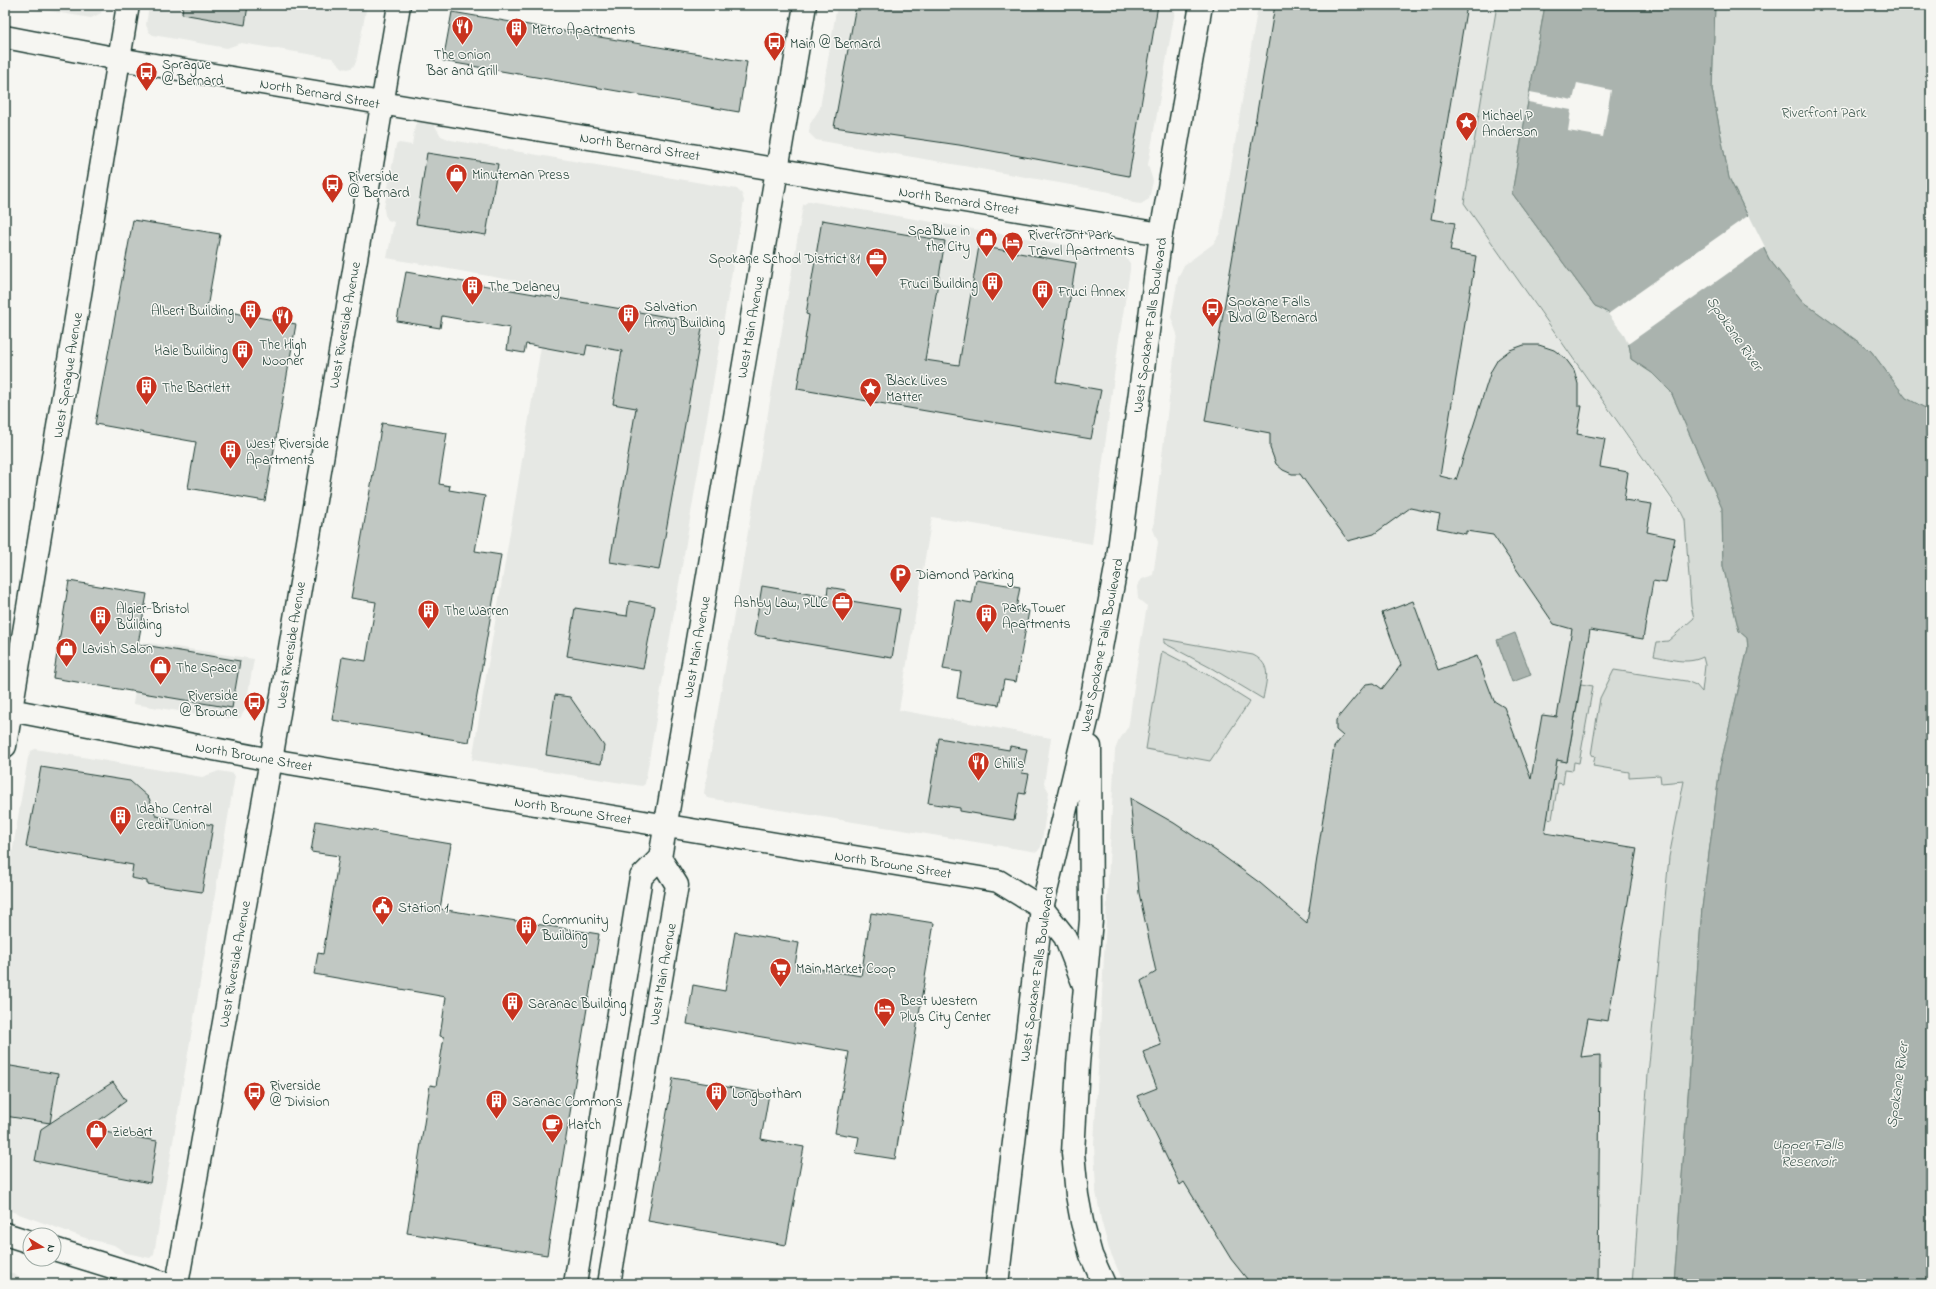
<svg xmlns="http://www.w3.org/2000/svg" width="1936" height="1289" viewBox="0 0 1936 1289" font-family="'Indie Flower',sans-serif">
<style>
.built{fill:#e6e8e4}
.green{fill:#d6dbd6;stroke:#7a8c85}
.water{fill:#aab3ae;stroke:#72847d}
.pier{fill:#f6f6f2}
.building{fill:#c1c8c3;stroke:#1f3d34}
.lines{fill:none;stroke-linecap:round;stroke-linejoin:round}
.minor-casing{stroke:#1f3d34;stroke-width:25}
.major-casing{stroke:#1f3d34;stroke-width:25}
.minor{stroke:#f6f6f2;stroke-width:22}
.major{stroke:#f6f6f2;stroke-width:22}
.labels{text-anchor:middle;stroke-width:3;stroke-linejoin:round;paint-order:stroke}
.poi-label{font-size:14px;fill:#1f3d34;stroke:#f6f6f2;text-anchor:start}
.street-label{font-size:14px;fill:#1f3d34;stroke:#f6f6f2}
.park-label{font-size:14px;fill:#445d54;stroke:#f6f6f2}
.water-label{font-size:15px;font-style:italic;fill:#425a52;stroke:#f6f6f2}
</style>
<rect width="100%" height="100%" fill="#f6f6f2"/>
<filter id="ink" filterUnits="userSpaceOnUse"><feTurbulence type="fractalNoise" baseFrequency=".025" numOctaves="2"/><feDisplacementMap in="SourceGraphic" scale="8" xChannelSelector="R" yChannelSelector="G"/><feConvolveMatrix kernelMatrix="1 2 1 2 8 2 1 2 1" color-interpolation-filters="sRGB"/></filter>
<g filter="url(#ink)">
<!-- built -->
<path class="built" d="M13,5H104L101,13L91,18Z
M156,5H367L356,62L353,67L348,69L343,68L332,58L241,43L227,48L153,35L149,32L146,25L148,12Z
M837,5H1176L1148,165L1153,181L1149,199L1141,204L1133,203L1110,192L816,140L809,133L810,124L820,108Z
M1258,5H1497L1464,203L1685,520L1691,606L1705,665L1704,683L1669,857L1648,1074L1633,1284H1124L1109,1249L1101,1220L1096,1192L1094,1144L1115,750L1118,742L1128,727L1129,723L1137,664L1147,606L1138,599L1137,586L1142,579L1153,575L1158,542L1153,529L1177,334L1171,317L1178,278L1184,265L1213,244L1220,233Z
M420,120H427L434,124L441,136L451,140L737,189L742,194L744,201L645,784L642,786L472,760L551,287L387,258L394,222L388,220L385,215L384,208L396,145L399,143L412,145L415,125Z
M809,201L1120,254L1126,258L1130,263V270L1118,346L1092,544L932,517L899,710L1051,738L1044,783L1049,792L1041,847L1037,852L707,798L704,793L803,205Z
M143,642L254,659L245,710L240,718L231,719L133,704Z
M35,749L202,777L219,771L231,773L235,776L154,1254L150,1258L126,1253L114,1245L88,1239L5,1209V895L28,758L31,751Z
M5,1270L17,1276L26,1284H5Z"/>
<!-- green -->
<path class="green" d="M1497,5H1545L1512,193L1595,306C1618,314 1630,336 1631,359L1652,373L1671,392L1722,508L1723,566L1739,631L1747,638L1748,648L1720,767L1702,908L1674,1284H1633L1648,1074L1669,857L1684,781L1661,783L1660,775L1629,777V772L1593,766L1595,756L1591,755L1600,698L1614,670L1686,681L1696,685L1702,692L1705,665L1703,657C1687,665 1671,659 1654,656L1657,642L1668,641L1694,618L1691,606L1685,520L1681,512L1464,203Z
M1715,5H1931V411L1906,398L1871,351L1803,302L1769,259L1729,178L1712,89Z
M1164,639L1253,655C1273,665 1266,681 1263,699L1213,669L1164,643Z
M1162,651L1210,676L1250,701L1210,761L1146,749Z
M1581,684L1593,686L1579,763L1574,762L1573,770L1565,769L1563,784L1558,783L1552,819L1547,818L1557,760L1567,762Z"/>
<!-- water -->
<path class="water" d="M1545,5H1715L1712,89L1729,178L1769,259L1803,302L1871,351L1906,398L1931,411V1284H1674L1702,908L1720,767L1748,648L1747,638L1739,631L1723,566L1722,508L1671,392L1652,373L1631,359C1630,336 1618,314 1595,306L1512,193Z
M1515,633L1531,675L1512,682L1497,640Z"/>
<!-- pier -->
<path class="pier" d="M1577,83L1611,90L1603,137L1568,131L1571,110L1528,102L1530,92L1573,100Z
M1749,215L1765,247L1628,344L1623,333L1608,314Z"/>
<!-- building -->
<path class="building" d="M183,5H248L245,25L182,14Z
M856,5H1158L1129,176L959,145L834,127Z
M1275,5H1467L1431,219L1455,223L1450,251L1476,256L1440,476L1456,480L1491,371L1498,359L1510,350L1524,345H1539L1554,350L1565,358L1574,370L1578,384V406H1582L1577,434L1605,439L1600,467L1628,472L1624,500L1652,504L1647,532L1675,538L1666,583L1653,581L1643,639L1590,630L1567,762L1557,760L1545,833L1637,848L1608,1021L1588,1018L1581,1057L1600,1055L1598,1284H1251L1231,1259L1184,1182L1180,1185L1137,1096L1157,1088L1143,1052L1161,1045L1141,981L1156,972L1139,893L1130,798L1174,823L1219,853L1260,883L1307,923L1334,747L1343,736L1336,730V720L1366,684L1374,683L1382,689L1401,665L1382,613L1413,601L1438,670L1477,656L1494,701L1504,707L1531,779L1542,715L1557,717L1572,629L1554,624L1493,535L1466,531V534L1437,528L1440,514L1410,508L1374,534L1348,541L1300,474H1292L1283,470L1276,464L1270,448V433L1205,421Z
M452,12L747,62L739,112L443,61Z
M427,153L498,164L486,235L416,224Z
M133,220L220,234L207,308L296,324L265,501L188,488L196,442L95,424Z
M822,220L945,241L925,360L959,365L979,246L1076,263L1056,382L1101,390L1091,439L797,389L809,315L806,314Z
M406,272L703,323L659,570L610,562L636,408L613,404L622,351L587,345L585,355L526,344L524,353L507,350L510,328L442,316L440,328L397,321Z
M382,423L447,433L439,484L450,486L449,490L485,496L475,551L501,555L469,742L332,720L342,657L366,661L376,602L351,598Z
M976,580L1020,587L1016,609L1029,611L1016,682L1004,680L999,705L957,698L961,672L943,669L955,600L972,603Z
M69,581L147,594L138,644L240,661L232,708L53,678Z
M762,586L827,597L828,587L846,590L845,600L900,609L892,658L754,635Z
M629,601L655,606L643,669L567,656L575,608L627,616Z
M555,695L570,697L604,746L601,764L546,755Z
M939,738L1009,750L1010,746L1027,749L1022,773L1029,774L1025,794L1019,793L1014,820L960,811V808L928,803Z
M41,767L130,781L149,798L156,816L213,825L202,892L147,884V881L131,878L133,865L26,847Z
M316,821L451,844L440,909L599,934L547,1255L407,1233L430,1085L436,1086L444,1037L440,1036L446,997L314,974L318,953L323,954L339,856L311,852Z
M871,913L934,923L895,1159L856,1153L859,1137L835,1133L849,1052L687,1024L693,985L725,991L735,932L799,943L795,965L861,976Z
M5,1065L58,1074L50,1123L5,1116Z
M673,1078L769,1094L761,1139L804,1147L786,1245L648,1221Z
M113,1082L126,1101L87,1129L157,1141L150,1183L35,1161L41,1129Z"/>
<g class="lines">
<defs>
<path id="minor" d="M119,59L1161,234
M177,1284L271,760L399,5"/>
<path id="major" d="M5,37L119,59
M5,709L271,760L998,881L1042,908L1065,937L1084,985
M5,746L128,5
M1090,747L1091,920L1078,1064L1073,1153L1077,1195L1082,1222L1091,1255L1104,1284
M5,1234L30,1242
M54,1249L167,1284
M575,1284L641,877L660,858
M609,1284L677,885L660,858L805,5
M997,1284L1042,908L1089,712L1118,557L1161,234L1201,5"/>
</defs>
<!-- minor casing -->
<use href="#minor" class="minor-casing"/>
<!-- major casing -->
<use href="#major" class="major-casing"/>
<!-- minor -->
<use href="#minor" class="minor"/>
<!-- major -->
<use href="#major" class="major"/>
</g>
</g>
<!-- icons -->
<defs>
<symbol id="restaurant-pin" viewBox="-11 -11 22 30"><path d="M0 17L-7.5 6A9.5 9.5 0 1 1 7.5 6Z" fill="#c8321e" stroke="#f6f6f2"/><path d="M-5-6h1v4h1v-4h1v4h1v-4h1v5L-1.5 .5V6h-2V.5L-5-1ZM5-6V6H3V1.5H1.5Q1.5-4 5-6Z" fill="#fff"/></symbol>
<symbol id="building-pin" viewBox="-11 -11 22 30"><path d="M0 17L-7.5 6A9.5 9.5 0 1 1 7.5 6Z" fill="#c8321e" stroke="#f6f6f2"/><path d="M-4-6H4V6H1V3H-1V6H-4ZM-2.5-4.3h1.7v1.8h-1.7ZM.8-4.3h1.7v1.8H.8ZM-2.5-1h1.7V.8h-1.7ZM.8-1h1.7V.8H.8Z" fill="#fff"/></symbol>
<symbol id="bus-pin" viewBox="-11 -11 22 30"><path d="M0 17L-7.5 6A9.5 9.5 0 1 1 7.5 6Z" fill="#c8321e" stroke="#f6f6f2"/><path d="M-5-6H5V4H4V6H2V4H-2V6H-4V4H-5ZM-3.5-4V0h7V-4ZM-3.5 1.2v1.5H-2V1.2ZM2 1.2v1.5H3.5V1.2Z" fill="#fff"/></symbol>
<symbol id="sight-pin" viewBox="-11 -11 22 30"><path d="M0 17L-7.5 6A9.5 9.5 0 1 1 7.5 6Z" fill="#c8321e" stroke="#f6f6f2"/><path d="M0-6L1.8-2.2L6-1.7L2.9 1.2L3.7 5.4L0 3.3L-3.7 5.4L-2.9 1.2L-6-1.7L-1.8-2.2Z" fill="#fff"/></symbol>
<symbol id="shop-pin" viewBox="-11 -11 22 30"><path d="M0 17L-7.5 6A9.5 9.5 0 1 1 7.5 6Z" fill="#c8321e" stroke="#f6f6f2"/><path d="M-5-2.5h2.3a2.7 3.5 0 0 1 5.4 0H5L5.5 6h-11ZM-1.5-2.5h3a1.5 2.3 0 0 0-3 0Z" fill="#fff"/></symbol>
<symbol id="hotel-pin" viewBox="-11 -11 22 30"><path d="M0 17L-7.5 6A9.5 9.5 0 1 1 7.5 6Z" fill="#c8321e" stroke="#f6f6f2"/><path d="M-6-4.5h1.5V1H6V5H4.5V3h-9V5H-6ZM-4 0a1.8 1.8 0 1 1 3.6 0ZM.5 0V-2.5h3Q6-2.5 6 0Z" fill="#fff"/></symbol>
<symbol id="office-pin" viewBox="-11 -11 22 30"><path d="M0 17L-7.5 6A9.5 9.5 0 1 1 7.5 6Z" fill="#c8321e" stroke="#f6f6f2"/><path d="M-6-3h4V-5.5h4V-3h4V5H-6ZM-1-4.5V-3h2v-1.5ZM-6 0V1H6V0Z" fill="#fff"/></symbol>
<symbol id="parking-pin" viewBox="-11 -11 22 30"><path d="M0 17L-7.5 6A9.5 9.5 0 1 1 7.5 6Z" fill="#c8321e" stroke="#f6f6f2"/><path d="M-3.5-5.5H1a3.5 3.5 0 0 1 0 7H-1V5.5H-3.5ZM-1-3.4V-.6H.8a1.4 1.4 0 0 0 0-2.8Z" fill="#fff"/></symbol>
<symbol id="civic-pin" viewBox="-11 -11 22 30"><path d="M0 17L-7.5 6A9.5 9.5 0 1 1 7.5 6Z" fill="#c8321e" stroke="#f6f6f2"/><path d="M-.6-6.5H3V-4.5H.6V-3L4-1V1h2V6H-6V1h2V-1L-.6-3ZM-1.2 2.5V6h2.4V2.5Z" fill="#fff"/></symbol>
<symbol id="supermarket-pin" viewBox="-11 -11 22 30"><path d="M0 17L-7.5 6A9.5 9.5 0 1 1 7.5 6Z" fill="#c8321e" stroke="#f6f6f2"/><path d="M-6-5.5h2.5l.6 2H6L4.5 2H-2.5L-4.4-4H-6ZM-1.5 3.2a1.3 1.3 0 1 0 .1 0ZM3 3.2a1.3 1.3 0 1 0 .1 0Z" fill="#fff"/></symbol>
<symbol id="cafe-pin" viewBox="-11 -11 22 30"><path d="M0 17L-7.5 6A9.5 9.5 0 1 1 7.5 6Z" fill="#c8321e" stroke="#f6f6f2"/><path d="M-5.5-4.5H6V0H3Q3 3.5 0 3.5H-2.5Q-5.5 3.5-5.5 0ZM3-3.2v2h1.7v-2ZM-6 4.5H4V6H-6Z" fill="#fff"/></symbol>
</defs>
<g fill-rule="evenodd">
<use href="#restaurant-pin" x="450" y="14" width="25" height="34"/>
<use href="#building-pin" x="504" y="16" width="25" height="34"/>
<use href="#bus-pin" x="762" y="30" width="25" height="34"/>
<use href="#bus-pin" x="134" y="60" width="25" height="34"/>
<use href="#sight-pin" x="1454" y="110" width="25" height="34"/>
<use href="#shop-pin" x="444" y="162" width="25" height="34"/>
<use href="#bus-pin" x="320" y="172" width="25" height="34"/>
<use href="#shop-pin" x="974" y="226" width="25" height="34"/>
<use href="#hotel-pin" x="1000" y="230" width="25" height="34"/>
<use href="#office-pin" x="864" y="246" width="25" height="34"/>
<use href="#building-pin" x="980" y="270" width="25" height="34"/>
<use href="#building-pin" x="460" y="274" width="25" height="34"/>
<use href="#building-pin" x="1030" y="278" width="25" height="34"/>
<use href="#bus-pin" x="1200" y="296" width="25" height="34"/>
<use href="#building-pin" x="238" y="298" width="25" height="34"/>
<use href="#building-pin" x="616" y="302" width="25" height="34"/>
<use href="#restaurant-pin" x="270" y="304" width="25" height="34"/>
<use href="#building-pin" x="230" y="338" width="25" height="34"/>
<use href="#building-pin" x="134" y="374" width="25" height="34"/>
<use href="#sight-pin" x="858" y="376" width="25" height="34"/>
<use href="#building-pin" x="218" y="438" width="25" height="34"/>
<use href="#parking-pin" x="888" y="562" width="25" height="34"/>
<use href="#office-pin" x="830" y="590" width="25" height="34"/>
<use href="#building-pin" x="416" y="598" width="25" height="34"/>
<use href="#building-pin" x="974" y="602" width="25" height="34"/>
<use href="#building-pin" x="88" y="604" width="25" height="34"/>
<use href="#shop-pin" x="54" y="636" width="25" height="34"/>
<use href="#shop-pin" x="148" y="654" width="25" height="34"/>
<use href="#bus-pin" x="242" y="690" width="25" height="34"/>
<use href="#restaurant-pin" x="966" y="750" width="25" height="34"/>
<use href="#building-pin" x="108" y="804" width="25" height="34"/>
<use href="#civic-pin" x="370" y="894" width="25" height="34"/>
<use href="#building-pin" x="514" y="914" width="25" height="34"/>
<use href="#supermarket-pin" x="768" y="956" width="25" height="34"/>
<use href="#building-pin" x="500" y="990" width="25" height="34"/>
<use href="#hotel-pin" x="872" y="996" width="25" height="34"/>
<use href="#bus-pin" x="242" y="1080" width="25" height="34"/>
<use href="#building-pin" x="704" y="1080" width="25" height="34"/>
<use href="#building-pin" x="484" y="1088" width="25" height="34"/>
<use href="#cafe-pin" x="540" y="1112" width="25" height="34"/>
<use href="#shop-pin" x="84" y="1118" width="25" height="34"/>
</g>
<g class="labels">
<!-- poi labels -->
<g class="poi-label">
<text x="532" y="34">Metro Apartments</text>
<text x="790" y="48">Main @ Bernard</text>
<text x="462" y="59" text-anchor="middle">The Onion<tspan x="462" dy="16">Bar and Grill</tspan></text>
<text x="162" y="69">Sprague<tspan x="162" dy="16">@ Bernard</tspan></text>
<text x="1482" y="120">Michael P<tspan x="1482" dy="16">Anderson</tspan></text>
<text x="472" y="179">Minuteman Press</text>
<text x="348" y="181">Riverside<tspan x="348" dy="16">@ Bernard</tspan></text>
<text x="970" y="235" text-anchor="end">SpaBlue in<tspan x="970" dy="16">the City</tspan></text>
<text x="1028" y="239">Riverfront Park<tspan x="1028" dy="16">Travel Apartments</tspan></text>
<text x="860" y="263" text-anchor="end">Spokane School District 81</text>
<text x="978" y="288" text-anchor="end">Fruci Building</text>
<text x="488" y="291">The Delaney</text>
<text x="1058" y="296">Fruci Annex</text>
<text x="1228" y="306">Spokane Falls<tspan x="1228" dy="16">Blvd @ Bernard</tspan></text>
<text x="644" y="311">Salvation<tspan x="644" dy="16">Army Building</tspan></text>
<text x="234" y="315" text-anchor="end">Albert Building</text>
<text x="283" y="349" text-anchor="middle">The High<tspan x="283" dy="16">Nooner</tspan></text>
<text x="228" y="355" text-anchor="end">Hale Building</text>
<text x="886" y="385">Black Lives<tspan x="886" dy="16">Matter</tspan></text>
<text x="162" y="392">The Bartlett</text>
<text x="246" y="448">West Riverside<tspan x="246" dy="16">Apartments</tspan></text>
<text x="916" y="579">Diamond Parking</text>
<text x="828" y="607" text-anchor="end">Ashby Law, PLLC</text>
<text x="1002" y="612">Park Tower<tspan x="1002" dy="16">Apartments</tspan></text>
<text x="116" y="613">Algier-Bristol<tspan x="116" dy="16">Building</tspan></text>
<text x="444" y="615">The Warren</text>
<text x="82" y="653">Lavish Salon</text>
<text x="176" y="672">The Space</text>
<text x="238" y="700" text-anchor="end">Riverside<tspan x="238" dy="16">@ Browne</tspan></text>
<text x="994" y="768">Chili's</text>
<text x="136" y="813">Idaho Central<tspan x="136" dy="16">Credit Union</tspan></text>
<text x="398" y="912">Station 1</text>
<text x="542" y="924">Community<tspan x="542" dy="16">Building</tspan></text>
<text x="796" y="973">Main Market Coop</text>
<text x="900" y="1005">Best Western<tspan x="900" dy="16">Plus City Center</tspan></text>
<text x="528" y="1008">Saranac Building</text>
<text x="270" y="1090">Riverside<tspan x="270" dy="16">@ Division</tspan></text>
<text x="732" y="1098">Longbotham</text>
<text x="512" y="1106">Saranac Commons</text>
<text x="568" y="1129">Hatch</text>
<text x="112" y="1136">Ziebart</text>
</g>
<!-- street labels -->
<g class="street-label">
<text transform="translate(320 93) rotate(10)" y="5">North Bernard Street</text>
<text transform="translate(640 146) rotate(9)" y="5">North Bernard Street</text>
<text transform="translate(959 200) rotate(9)" y="5">North Bernard Street</text>
<text transform="translate(344 325) rotate(-80)" y="5">West Riverside Avenue</text>
<text transform="translate(1149 325) rotate(-82)" y="5">West Spokane Falls Boulevard</text>
<text transform="translate(750 327) rotate(-80)" y="5">West Main Avenue</text>
<text transform="translate(67 375) rotate(-81)" y="5">West Sprague Avenue</text>
<text transform="translate(290 645) rotate(-81)" y="5">West Riverside Avenue</text>
<text transform="translate(1101 645) rotate(-79)" y="5">West Spokane Falls Boulevard</text>
<text transform="translate(696 647) rotate(-80)" y="5">West Main Avenue</text>
<text transform="translate(254 756) rotate(10)" y="5">North Browne Street</text>
<text transform="translate(573 810) rotate(9)" y="5">North Browne Street</text>
<text transform="translate(893 864) rotate(9)" y="5">North Browne Street</text>
<text transform="translate(234 964) rotate(-80)" y="5">West Riverside Avenue</text>
<text transform="translate(662 974) rotate(-80)" y="5">West Main Avenue</text>
<text transform="translate(1036 974) rotate(-82)" y="5">West Spokane Falls Boulevard</text>
</g>
<!-- park labels -->
<g class="park-label">
<text x="1824" y="117">Riverfront Park</text>
</g>
<!-- water labels -->
<g class="water-label">
<text transform="translate(1735 333) rotate(55)" y="5">Spokane River</text>
<text transform="translate(1897 1085) rotate(-82)" y="5">Spokane River</text>
<text x="1808" y="1149">Upper Falls<tspan x="1808" dy="17">Reservoir</tspan></text>
</g>
</g>
<!-- margin -->
<rect width="1936" height="1289" fill="none" stroke="#f6f6f2" stroke-width="20"/>
<rect x="10" y="10" width="1916" height="1269" fill="none" stroke="#1f3d34" stroke-width="1.5" filter="url(#ink)"/>
<!-- north arrow -->
<g transform="translate(42 1247) rotate(100)"><circle r="19" fill="#f6f6f2" stroke="#a0aca6"/>
<path d="M0-3L7 15L0 10L-7 15Z" fill="#c8321e"/>
<text y="-6" font-size="11" font-weight="bold" text-anchor="middle" fill="#1f3d34">N</text>
</g>
</svg>
